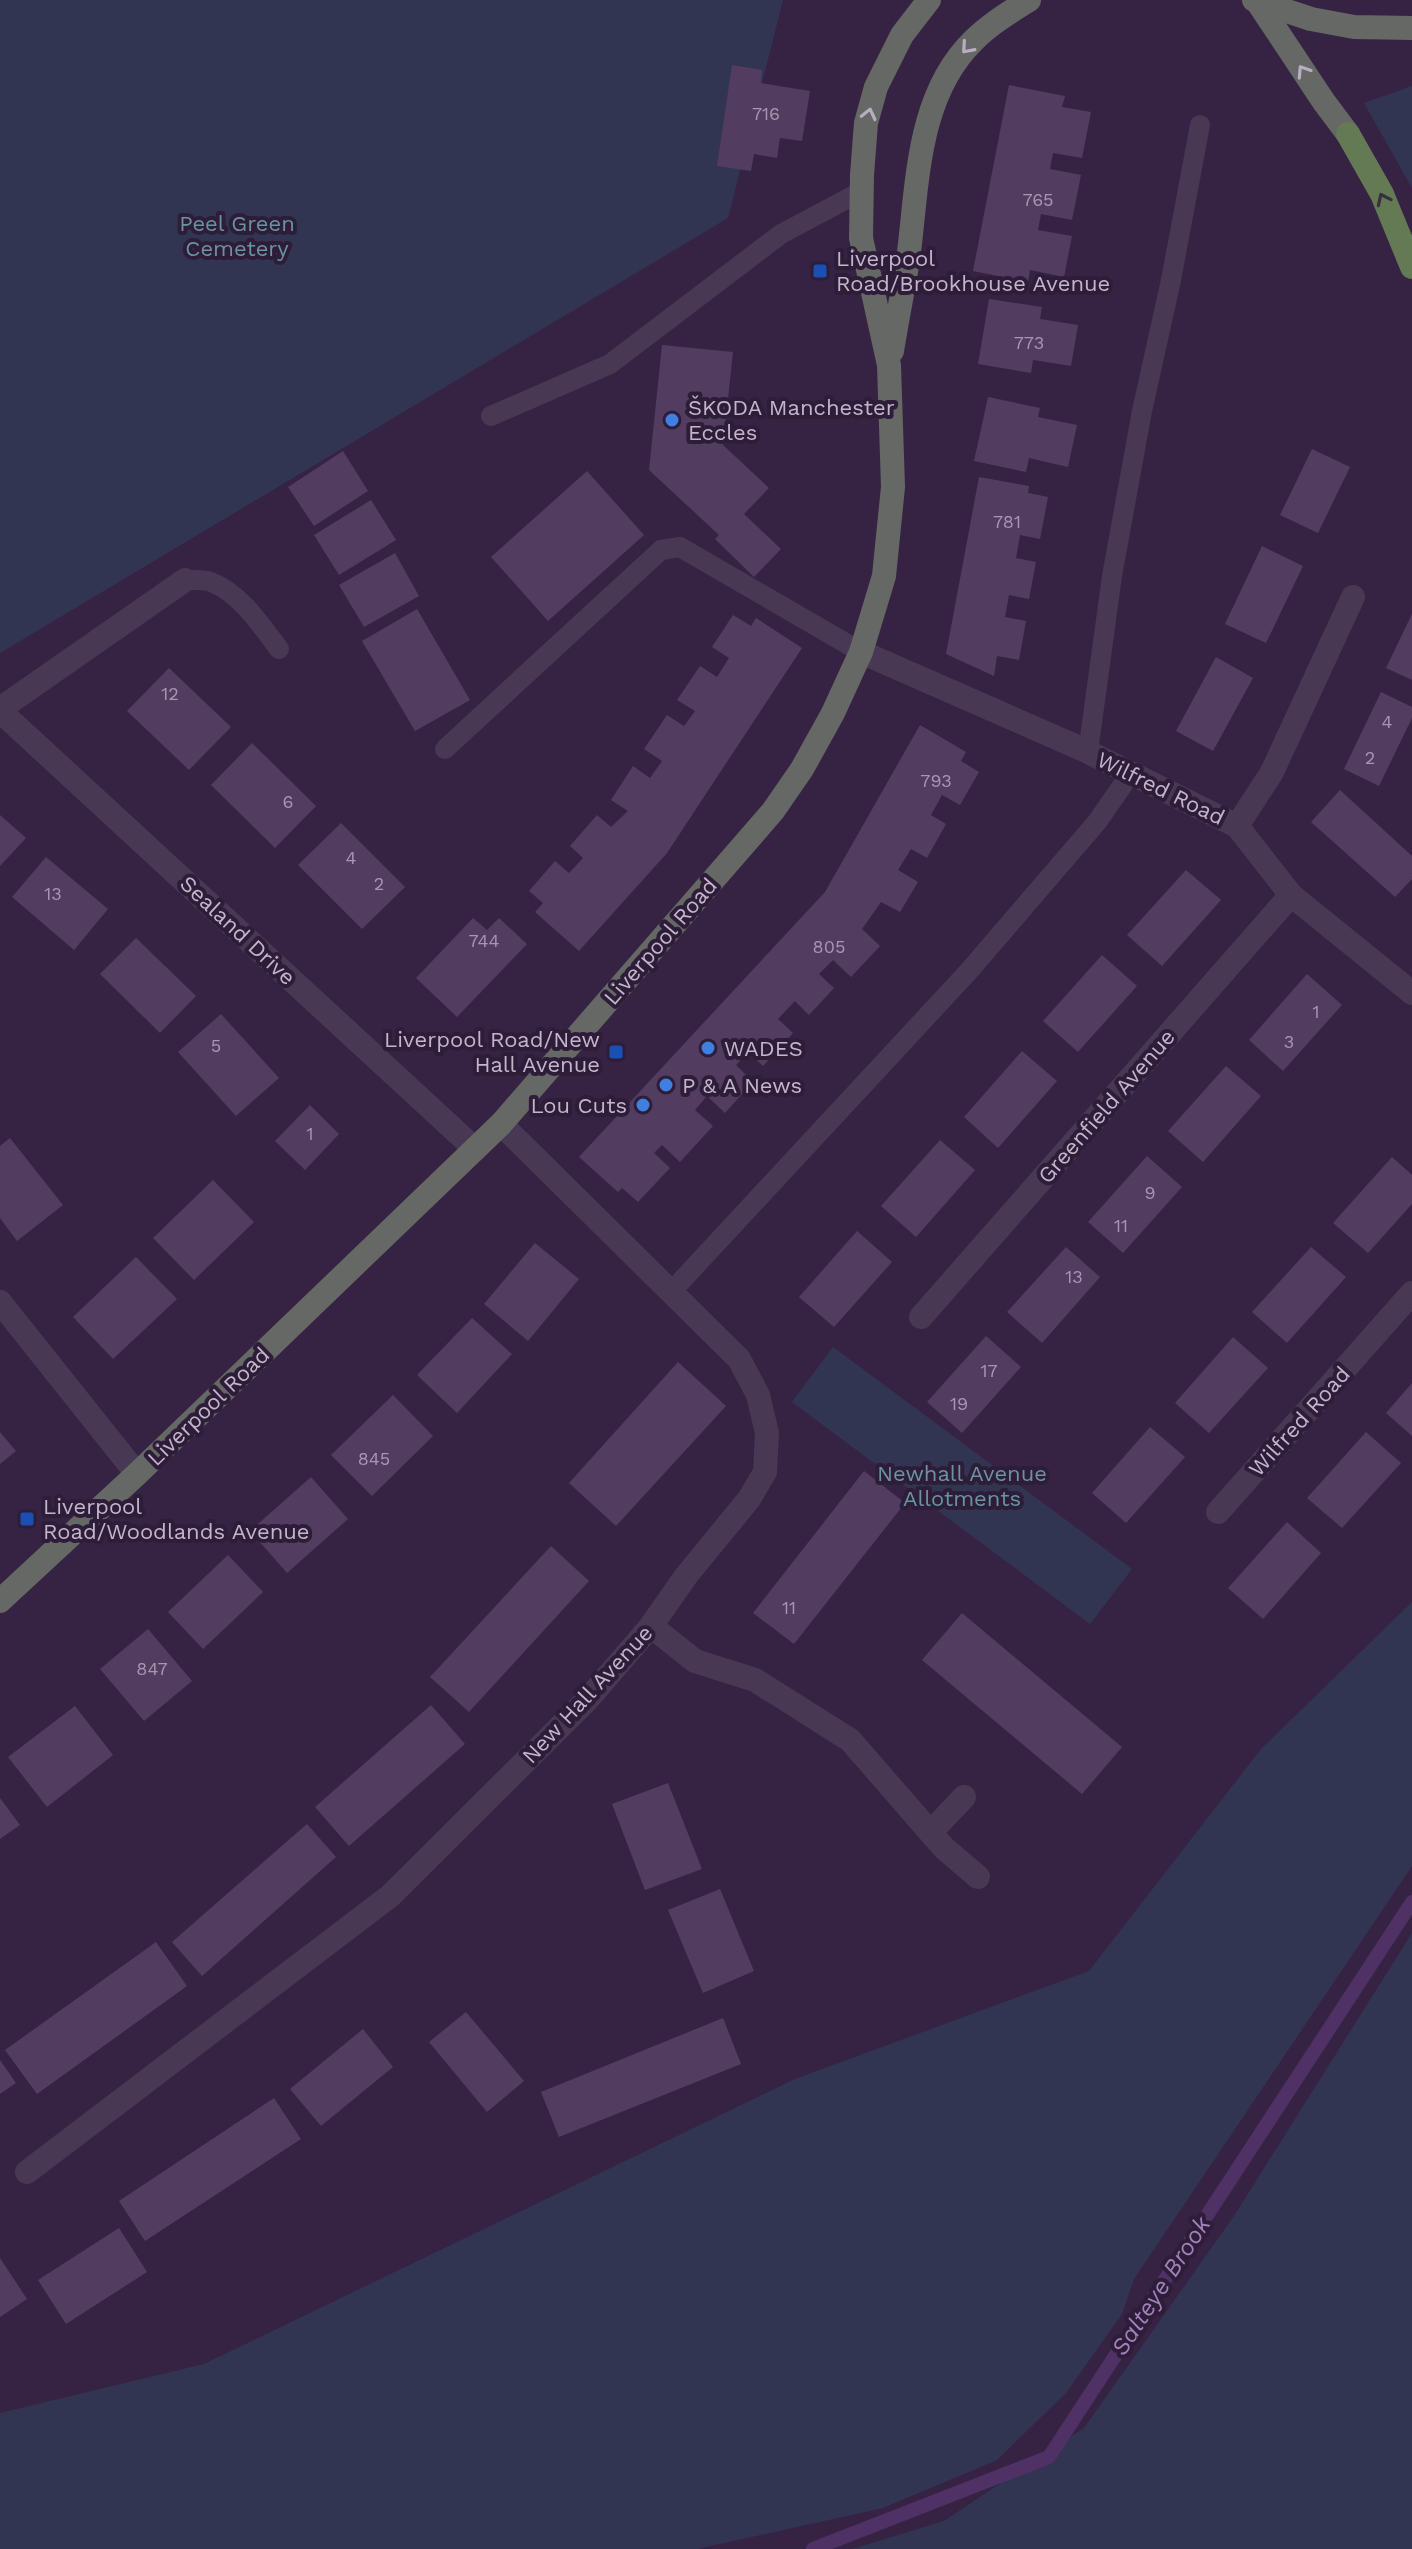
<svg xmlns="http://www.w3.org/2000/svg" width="1412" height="2549" viewBox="0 0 1412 2549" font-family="'Work Sans',sans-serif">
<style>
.green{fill:#323552}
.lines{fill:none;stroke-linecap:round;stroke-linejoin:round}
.stream{stroke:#4f3166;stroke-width:14}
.building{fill:#523d61}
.service{stroke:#483853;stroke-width:20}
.minor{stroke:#483853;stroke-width:24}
.trunk{stroke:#656864;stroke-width:24}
.motorway{stroke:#637a54;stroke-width:24}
.oneway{stroke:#baadc2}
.oneway2{stroke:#38303e}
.transit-dot{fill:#1a4fb4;stroke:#2d1d38;stroke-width:3}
.shop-dot{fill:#3f7fe0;stroke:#2d1d38;stroke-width:3}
.labels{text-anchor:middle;stroke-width:8;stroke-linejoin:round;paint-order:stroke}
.number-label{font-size:18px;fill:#a897b2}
.park-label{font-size:22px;fill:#6994a0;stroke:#2d1d38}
.poi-label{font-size:22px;fill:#c4b5cd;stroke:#2d1d38;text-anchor:start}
.street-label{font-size:22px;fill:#c4b5cd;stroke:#2d1d38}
.water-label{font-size:24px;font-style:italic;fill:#a281bb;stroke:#2d1d38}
</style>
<rect width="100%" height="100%" fill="#362344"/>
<!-- green -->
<path class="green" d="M0,0H783L728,218L0,653Z
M1412,86V188L1364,103Z
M833,1347L1132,1569L1090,1624L792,1402Z
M1412,1602V1866L1134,2279L1122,2314L1066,2393L997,2460L883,2508L697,2549H0V2413L204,2364L795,2079L1089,1971L1261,1749Z
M1412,1933V2549H852L944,2521L1084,2428L1234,2216Z"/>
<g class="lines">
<!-- stream -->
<path class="stream" d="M813,2549L1049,2457L1412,1902"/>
</g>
<!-- building -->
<path class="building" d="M732,65L762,70L761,83L810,91L802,141L780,138L777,158L754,154L751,171L717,166Z
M1009,85L1065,96L1062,107L1091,112L1082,158L1053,153L1050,169L1081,175L1072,220L1041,214L1038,230L1072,236L1064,277L1030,270L1028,282L973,271Z
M989,299L1042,307L1040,319L1078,325L1071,366L1033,360L1031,373L978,364Z
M662,345L733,352L723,445L769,488L744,514L781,549L754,577L715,539L719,535L649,470Z
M988,397L1040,408L1038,417L1077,425L1068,467L1029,458L1026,472L974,461Z
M1312,449L1350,467L1318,533L1280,515Z
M343,451L368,491L314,526L288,487Z
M587,471L644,535L548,621L491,557Z
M979,477L1029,486L1028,493L1048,497L1040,539L1020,535L1016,558L1036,562L1029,599L1009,595L1005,617L1026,621L1019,660L997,656L994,676L946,654Z
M371,500L396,540L339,575L314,535Z
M1262,546L1303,566L1266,643L1225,624Z
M395,553L419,596L364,627L339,585Z
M417,609L470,700L415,731L362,641Z
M1412,614V680L1386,668Z
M733,615L751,626L756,618L802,648L667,853L579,951L535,912L543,903L529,891L555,861L569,873L583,858L570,846L597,815L611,827L628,811L611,800L633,766L650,778L662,761L644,749L667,715L684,726L695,711L677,700L700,666L717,677L729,658L712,647Z
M1216,657L1253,678L1213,751L1176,731Z
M169,668L231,727L189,770L127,711Z
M1381,692L1412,707V718L1379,786L1344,769Z
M920,725L966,752L961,761L979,772L960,805L942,795L931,815L946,824L927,858L911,849L898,870L918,882L900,912L881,902L862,929L880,946L851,977L833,960L819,974L834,988L809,1015L795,1001L778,1019L793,1033L763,1066L748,1052L736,1065L753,1082L725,1113L707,1096L695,1110L713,1126L680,1162L662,1145L654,1153L670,1168L638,1202L622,1188L618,1192L579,1157L825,892Z
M252,743L316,806L275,848L211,785Z
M1340,790L1412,856V879L1395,897L1311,822Z
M0,815L26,838L0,866Z
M341,823L405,887L362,929L298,865Z
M46,857L108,909L74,950L12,897Z
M1186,870L1221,900L1162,966L1127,935Z
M473,918L487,930L499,918L527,944L457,1017L416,978Z
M136,938L196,996L160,1033L100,974Z
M1102,955L1137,986L1078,1052L1043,1021Z
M1307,974L1342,1005L1283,1071L1249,1040Z
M221,1014L279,1078L236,1116L178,1052Z
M1022,1051L1057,1081L998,1148L964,1117Z
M1226,1066L1261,1096L1203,1162L1168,1131Z
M310,1105L339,1134L305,1170L275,1141Z
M10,1138L63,1205L17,1241L0,1218V1146Z
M940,1140L975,1170L916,1237L881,1206Z
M1147,1156L1182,1187L1123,1253L1088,1222Z
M1392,1157L1412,1175V1204L1368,1253L1333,1223Z
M213,1180L254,1222L194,1280L153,1238Z
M857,1231L892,1262L834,1327L799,1297Z
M535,1243L579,1279L528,1341L484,1304Z
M1066,1247L1100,1277L1042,1343L1007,1312Z
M1311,1247L1346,1277L1287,1343L1252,1312Z
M136,1257L177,1299L113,1359L73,1317Z
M472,1318L512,1354L457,1413L417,1375Z
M986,1336L1021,1367L962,1433L927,1402Z
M1233,1337L1268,1368L1209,1433L1175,1403Z
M678,1362L726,1406L616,1526L569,1483Z
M1412,1383V1436L1386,1413Z
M393,1395L433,1436L372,1496L331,1455Z
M1150,1427L1185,1457L1126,1523L1092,1493Z
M0,1432L16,1451L0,1464Z
M1366,1432L1401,1463L1342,1528L1307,1498Z
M864,1471L905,1503L794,1644L753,1613Z
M311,1477L348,1519L287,1573L250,1531Z
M1287,1522L1321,1553L1263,1619L1228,1588Z
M551,1546L589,1581L469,1712L430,1677Z
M228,1555L263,1592L203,1649L168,1612Z
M962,1613L1122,1747L1082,1794L922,1660Z
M148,1629L192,1681L144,1721L100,1669Z
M431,1705L465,1744L349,1846L315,1807Z
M75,1706L113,1755L47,1807L8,1757Z
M668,1783L702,1869L645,1890L612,1804Z
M0,1798L20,1825L0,1839Z
M307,1824L336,1857L202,1976L172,1942Z
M720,1889L754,1971L703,1993L668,1910Z
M156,1942L187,1986L37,2094L5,2050Z
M466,2012L524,2081L487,2112L429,2042Z
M723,2018L741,2064L559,2137L541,2092Z
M363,2029L393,2067L321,2126L290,2089Z
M0,2060L16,2083L0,2094Z
M274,2098L301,2139L145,2241L119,2201Z
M119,2228L147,2272L66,2324L38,2280Z
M0,2258L27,2299L0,2317Z"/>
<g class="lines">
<!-- service -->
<path class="service" d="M491,416L610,364L781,234L862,191
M185,580C193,580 203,579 211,582C240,593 261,625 279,649
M445,749L661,550L680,547L861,652
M1088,752L1112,576L1142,411L1171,280L1200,125
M671,1292L968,972L1097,822L1131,773"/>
<!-- minor -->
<path class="minor" d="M861,652L1082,749L1237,826L1291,895L1412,993
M0,709L185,580
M0,711L475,1149
M1237,826L1272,772L1353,597
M0,1302L137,1474
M921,1317L1291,895
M1218,1512L1412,1293
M651,1626L695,1661L755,1680L850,1740L944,1848L978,1877
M931,1832L964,1797
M27,2172L390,1896L588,1699L651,1626L686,1576L749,1499L765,1472L767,1433L758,1395L739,1359L501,1124"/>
<!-- trunk -->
<path class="trunk" d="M1254,0L1311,19L1354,27L1412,28
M1257,1L1324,102L1348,134
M892,351C897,320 903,290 908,260C918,185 916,96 974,40C990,24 1010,12 1029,0
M0,1601L137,1474L501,1124L773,811L802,769L833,713L861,652L884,576L893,487L889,365L861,238L862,175L866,123L876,87L902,35L929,0"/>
<!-- motorway -->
<path class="motorway" d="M1348,134L1382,194L1412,267"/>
</g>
<!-- one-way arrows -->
<defs><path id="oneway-chevron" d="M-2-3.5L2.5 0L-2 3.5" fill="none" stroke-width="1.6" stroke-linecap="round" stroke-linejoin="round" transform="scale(2)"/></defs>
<g class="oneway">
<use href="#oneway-chevron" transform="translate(967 48) rotate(131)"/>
<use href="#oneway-chevron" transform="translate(1303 71) rotate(-123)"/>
<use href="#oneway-chevron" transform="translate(869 114) rotate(-77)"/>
</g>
<use class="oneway2" href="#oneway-chevron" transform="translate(1383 199) rotate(-115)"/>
<!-- markers -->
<g class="transit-dot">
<rect x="812" y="263" width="16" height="16" rx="4"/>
<rect x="608" y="1044" width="16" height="16" rx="4"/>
<rect x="19" y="1511" width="16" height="16" rx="4"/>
</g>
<g class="shop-dot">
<circle cx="672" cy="420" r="8"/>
<circle cx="708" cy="1048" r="8"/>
<circle cx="666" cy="1085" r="8"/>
<circle cx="643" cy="1105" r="8"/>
</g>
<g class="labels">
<!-- number labels -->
<g class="number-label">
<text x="766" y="120">716</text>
<text x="1038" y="206">765</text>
<text x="1029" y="349">773</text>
<text x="1007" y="528">781</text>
<text x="170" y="700">12</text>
<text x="1387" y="728">4</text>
<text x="1370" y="764">2</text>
<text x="936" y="787">793</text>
<text x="288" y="808">6</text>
<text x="351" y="864">4</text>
<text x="379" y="890">2</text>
<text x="53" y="900">13</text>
<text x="484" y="947">744</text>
<text x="829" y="953">805</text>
<text x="1316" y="1018">1</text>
<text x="1289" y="1048">3</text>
<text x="216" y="1052">5</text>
<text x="310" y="1140">1</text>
<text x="1150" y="1199">9</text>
<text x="1121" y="1232">11</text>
<text x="1074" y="1283">13</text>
<text x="989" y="1377">17</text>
<text x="959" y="1410">19</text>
<text x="374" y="1465">845</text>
<text x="789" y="1614">11</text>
<text x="152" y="1675">847</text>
</g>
<!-- park labels -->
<g class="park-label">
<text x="237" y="231">Peel Green<tspan x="237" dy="25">Cemetery</tspan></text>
<text x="962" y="1481">Newhall Avenue<tspan x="962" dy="25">Allotments</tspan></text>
</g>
<!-- poi labels -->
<g class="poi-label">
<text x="836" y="266">Liverpool<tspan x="836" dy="25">Road/Brookhouse Avenue</tspan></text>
<text x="688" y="415">ŠKODA Manchester<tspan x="688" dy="25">Eccles</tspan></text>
<text x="600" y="1047" text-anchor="end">Liverpool Road/New<tspan x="600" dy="25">Hall Avenue</tspan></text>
<text x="724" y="1056">WADES</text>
<text x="682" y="1093">P &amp; A News</text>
<text x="627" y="1113" text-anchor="end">Lou Cuts</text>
<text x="43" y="1514">Liverpool<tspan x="43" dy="25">Road/Woodlands Avenue</tspan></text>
</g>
<!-- street labels -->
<g class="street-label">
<text transform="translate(1161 788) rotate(26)" y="8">Wilfred Road</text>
<text transform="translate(238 930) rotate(43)" y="8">Sealand Drive</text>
<text transform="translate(660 941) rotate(-49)" y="8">Liverpool Road</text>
<text transform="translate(1106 1106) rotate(-49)" y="8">Greenfield Avenue</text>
<text transform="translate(208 1406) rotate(-44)" y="8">Liverpool Road</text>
<text transform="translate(1299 1421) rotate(-48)" y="8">Wilfred Road</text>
<text transform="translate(587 1694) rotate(-47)" y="8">New Hall Avenue</text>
</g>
<!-- water labels -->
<g class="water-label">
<text transform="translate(1161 2286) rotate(-57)" y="8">Salteye Brook</text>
</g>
</g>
</svg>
